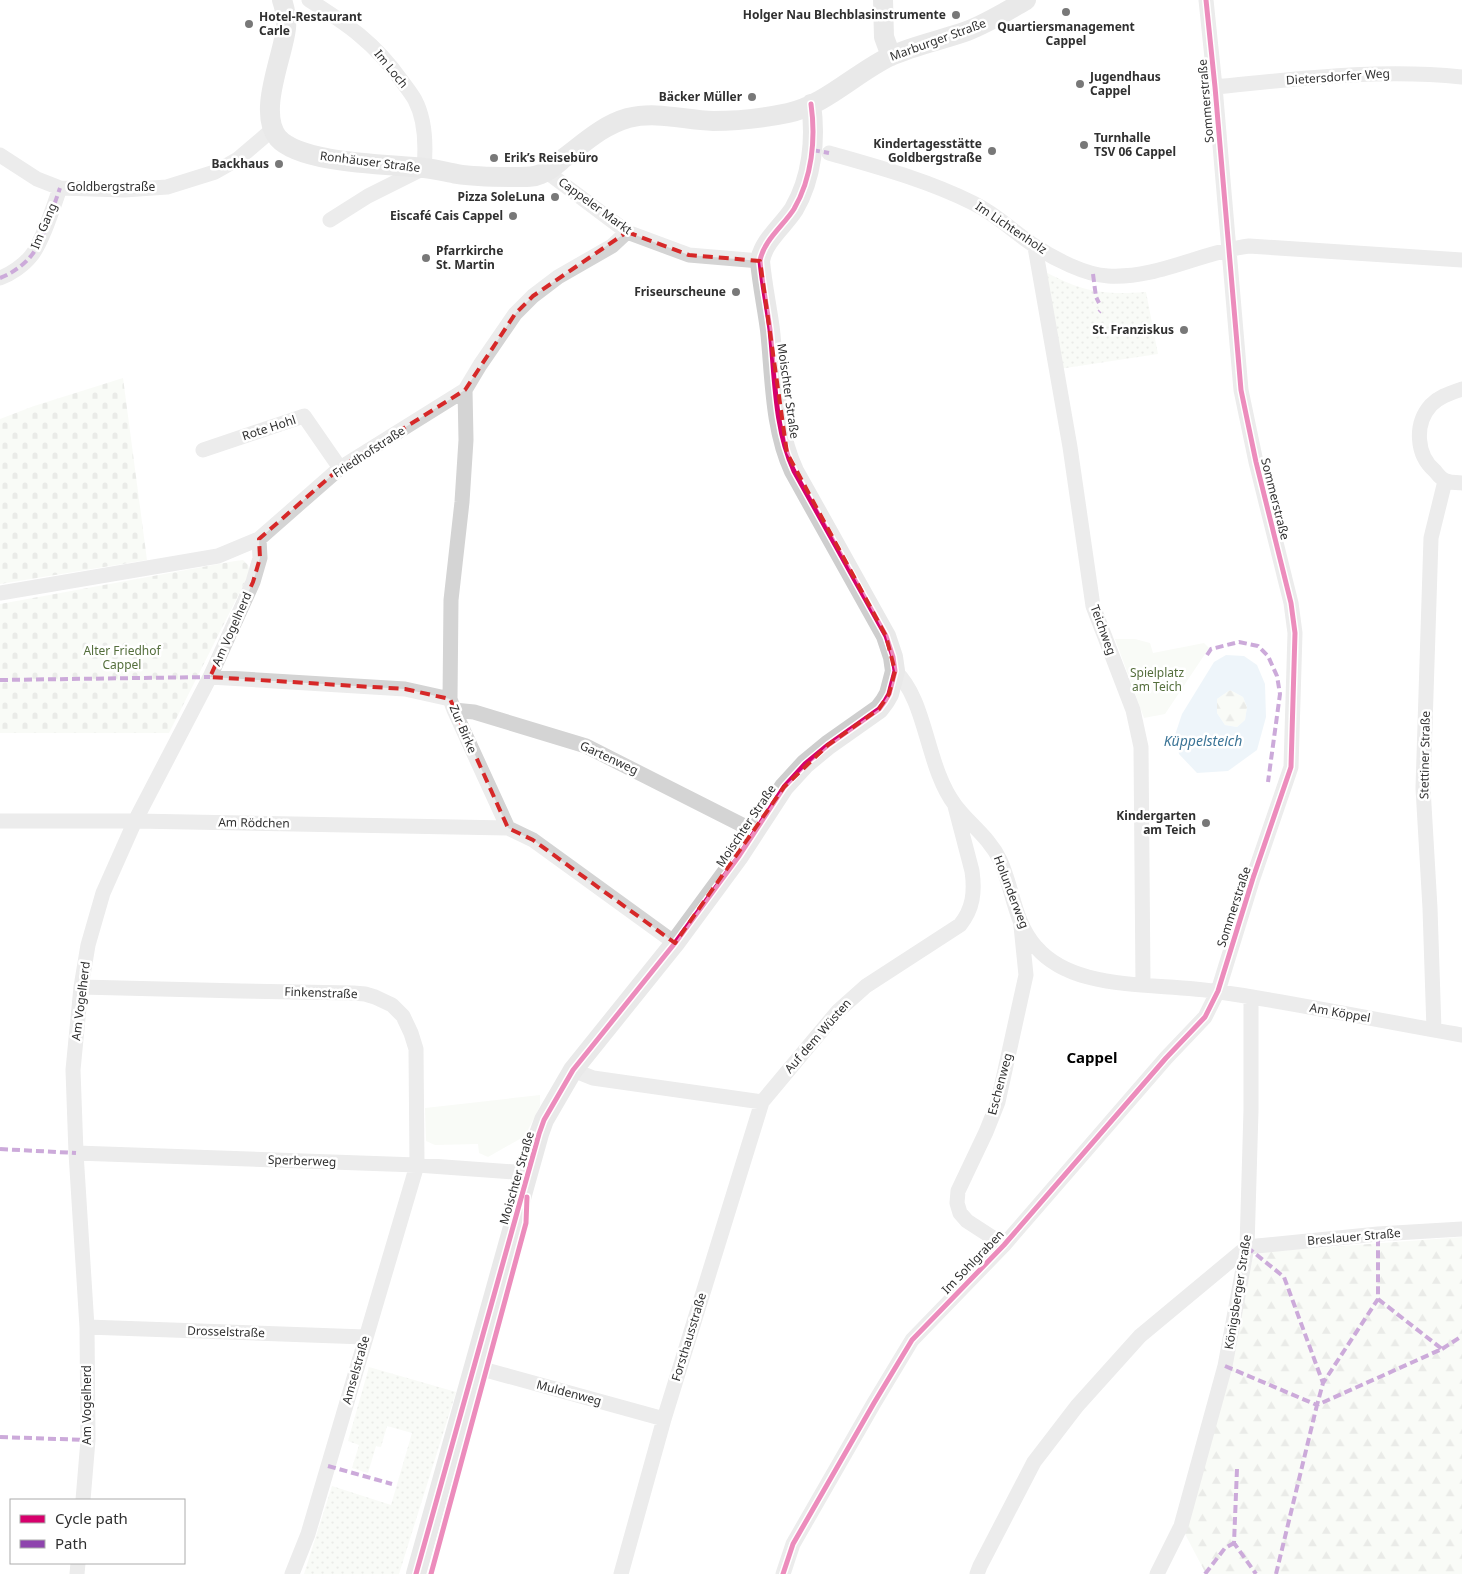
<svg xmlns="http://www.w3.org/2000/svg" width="1462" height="1574" viewBox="0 0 1462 1574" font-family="'Noto Sans',sans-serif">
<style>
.grass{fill:url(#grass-dots)}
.forest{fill:url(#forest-firs)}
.cemetery{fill:url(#cemetery-stones)}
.park{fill:#f2f6ed}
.water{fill:#dae9f3;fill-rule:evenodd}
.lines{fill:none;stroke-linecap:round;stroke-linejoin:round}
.street{stroke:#d4d4d4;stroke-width:15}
.secondary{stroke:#cecece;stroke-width:20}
.quiet{stroke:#8e44ad;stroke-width:4;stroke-dasharray:8 4;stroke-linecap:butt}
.cycleway-casing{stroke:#fff;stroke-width:8}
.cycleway{stroke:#d6006c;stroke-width:5}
.marked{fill:none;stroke:#d62828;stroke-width:4;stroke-dasharray:10 6;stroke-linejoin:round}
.poi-dot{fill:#787878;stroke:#fff;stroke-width:2}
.labels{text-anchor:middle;stroke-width:5;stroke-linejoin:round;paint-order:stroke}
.poi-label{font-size:12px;font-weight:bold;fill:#303030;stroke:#fff;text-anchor:end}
.street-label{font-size:12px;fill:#303030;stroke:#fff}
.park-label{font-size:12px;fill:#546e3c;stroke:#fff}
.water-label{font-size:14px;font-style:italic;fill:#3b7496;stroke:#fff}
.quarter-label{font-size:15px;font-weight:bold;fill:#000;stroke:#fff}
</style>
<defs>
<pattern id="grass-dots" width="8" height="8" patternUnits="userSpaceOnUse" patternTransform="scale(1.25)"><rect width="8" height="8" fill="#f2f6ed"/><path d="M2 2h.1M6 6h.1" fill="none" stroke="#d0d3cc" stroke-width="1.8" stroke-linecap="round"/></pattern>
<pattern id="forest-firs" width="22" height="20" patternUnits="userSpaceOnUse" patternTransform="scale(1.25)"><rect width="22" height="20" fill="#f2f6ed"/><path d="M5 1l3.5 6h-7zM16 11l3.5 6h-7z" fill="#d0d3cc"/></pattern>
<pattern id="cemetery-stones" width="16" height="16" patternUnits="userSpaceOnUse" patternTransform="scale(1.25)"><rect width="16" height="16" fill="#f2f6ed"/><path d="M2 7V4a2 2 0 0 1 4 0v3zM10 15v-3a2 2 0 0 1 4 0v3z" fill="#d0d3cc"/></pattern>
</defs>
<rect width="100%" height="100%" fill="#fff"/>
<!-- grass -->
<path class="grass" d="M1042,270C1082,292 1101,295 1146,292L1158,354L1059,369Z
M369,1367L456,1392L399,1574H304L332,1486L391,1505L412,1433L387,1426L381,1447L376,1446L368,1473L352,1468L359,1445L348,1441Z"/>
<!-- forest -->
<path class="forest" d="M1230,690L1243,697L1247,707L1245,720L1237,727L1225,725L1217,713V699Z
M1462,1237V1574H1206L1185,1534L1229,1368L1252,1260L1262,1252Z"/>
<!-- cemetery -->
<path class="cemetery" d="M123,378L147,560L0,584V419L34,406Z
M243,560L248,565L250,572L169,733H0V604L235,561Z"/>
<!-- park -->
<path class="park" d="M1115,639H1135L1150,643L1153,653L1204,643L1209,648L1165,714L1144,718Z
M540,1095V1106L525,1136L488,1157L479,1153L478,1144L435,1145L426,1141L425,1108Z"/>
<!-- water -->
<path class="water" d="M1226,655L1244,656L1257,665L1265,684L1266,717L1257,750L1228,771L1197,773L1179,754L1175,735L1182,714L1214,662ZM1230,690L1243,697L1247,707L1245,720L1237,727L1225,725L1217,713V699Z"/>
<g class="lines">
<!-- street -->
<path class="street" d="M309,0C347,24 375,43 401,80C406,87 411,93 415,100C425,119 426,146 424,168L368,196L330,220
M1215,87C1297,79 1379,68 1462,77
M829,153C878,167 927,180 973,203C998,215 1013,232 1035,246C1054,259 1086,275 1108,276C1157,279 1201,252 1249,246L1462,260
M0,155L37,179L60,188L124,190L167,187L215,172L238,159L273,129
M547,172L627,232L689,255L760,261
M1035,247L1070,447L1093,606L1133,710L1141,747L1143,984
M0,278C11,274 24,265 31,256C42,243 54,205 60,188
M1462,389C1451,393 1440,396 1431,405C1414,424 1416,455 1435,471C1438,475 1442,480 1447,481C1451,483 1457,482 1462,483
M465,390L466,440L462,502L451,600L450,699L454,710L508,828L533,840L675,943
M203,450L304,416L340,468
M0,593L218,556L259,539L340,468L465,390L480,365L515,314L533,296L558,277L612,246L627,232
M895,671C927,700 926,767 955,805C969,824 989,837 1000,860C1013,888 1014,923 1036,947C1049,962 1069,972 1088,977C1130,988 1176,985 1220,992C1301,1004 1381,1021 1462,1035
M210,677L405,689L450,699
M454,710L474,712L586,746L754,831
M0,821H135L508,828
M81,987L241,991L353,993L365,994L375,997L392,1005L403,1016L411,1033L416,1049L417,1165L308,1534L292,1574
M1434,1030L1430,908L1423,788L1431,538L1445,481
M573,1070L593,1078L762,1102L838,1011L866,986L960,925C973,909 975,892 972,871L955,806
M76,1153L417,1165L528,1173
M1004,1245L967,1221L960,1213L957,1203L958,1191L986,1132L998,1102L1026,975L1021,926
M87,1327L365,1337
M475,1367L664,1419
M83,1500L88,1440L87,1327L76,1153L73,1070L81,987L88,945L103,893L135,821L210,677L253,582L260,558L259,539
M77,1574L78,1563
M621,1574L664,1419L762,1102
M783,1574L793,1544L874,1403L912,1340L1004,1245L1166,1058L1205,1017L1218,991L1253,878L1291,767L1295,633L1291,603L1256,462L1241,390L1215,87L1206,0
M977,1574L980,1566L1034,1462L1077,1406L1140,1336L1247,1247L1378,1234L1462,1229
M1157,1574L1181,1526L1225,1366L1247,1247L1251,1110V997"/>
<!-- secondary -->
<path class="secondary" d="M282,0C285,9 287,18 286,28C283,57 257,112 278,138C301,164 390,164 424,168C435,169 446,172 457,174C475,177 494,177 513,177C523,177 532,178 541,174C550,171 557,164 564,158C584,143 603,125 628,118C657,111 684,120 713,121C737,121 764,118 788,113C824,106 858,71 891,56C915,45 942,40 967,31C988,23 1007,11 1026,0
M883,0L884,37L891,56
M416,1574L539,1134L544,1120L573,1070L675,943L739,856L784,787L805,764L828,745L879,709L885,701L889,694L895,671L893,657L886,636L794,471C774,428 775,376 770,330C767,307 762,284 760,261C763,241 784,225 794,209C812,178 816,139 811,104"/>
<!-- quiet -->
<path class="quiet" d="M812,150L829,153
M1093,274L1096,297L1099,303
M0,278C11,274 24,265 31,256C42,243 54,205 60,188
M1099,312L1100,311
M1207,655L1211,649L1239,642L1258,646L1268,656L1277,676L1280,694L1268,782
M0,680L210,677
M0,1149L76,1153
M1247,1247L1284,1277L1323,1383
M1442,1349L1462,1336
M1225,1366L1317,1405L1323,1383L1378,1299V1234
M0,1437L88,1440
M328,1466L392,1484
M1237,1469L1234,1543L1256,1574
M1205,1574L1225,1548L1234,1543
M1276,1574L1317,1405L1442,1349L1378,1299"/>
<defs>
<path id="cycleway" d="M416,1574L539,1134L544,1120L573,1070L675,943L739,856L784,787L805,764L828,745L879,709L885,701L889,694L895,671L893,657L886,636L794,471C774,428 775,376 770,330C767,307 762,284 760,261C763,241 784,225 794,209C812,178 816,139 811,104
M431,1574L526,1223L527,1197
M783,1574L793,1544L874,1403L912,1340L1004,1245L1166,1058L1205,1017L1218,991L1253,878L1291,767L1295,633L1291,603L1256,462L1241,390L1215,87L1206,0"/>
</defs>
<!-- cycleway casing -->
<use href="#cycleway" class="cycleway-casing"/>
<!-- cycleway -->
<use href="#cycleway" class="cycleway"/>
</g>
<!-- marked area -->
<path d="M0 0H1462V1574H0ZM627,232L689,255L760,261L787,453L886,636L895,671L889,694L879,709L828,745L784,787L675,943L533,840L508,828L450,699L405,689L210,677L253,582L260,558L259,539L340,468L465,390L515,314L533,296Z" fill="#fff" fill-opacity=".55" fill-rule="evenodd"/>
<path class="marked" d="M627,232L689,255L760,261L787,453L886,636L895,671L889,694L879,709L828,745L784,787L675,943L533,840L508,828L450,699L405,689L210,677L253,582L260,558L259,539L340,468L465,390L515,314L533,296Z"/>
<!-- markers -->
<g class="poi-dot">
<circle cx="1066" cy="12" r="5"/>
<circle cx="956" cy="15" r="5"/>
<circle cx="249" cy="24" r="5"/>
<circle cx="1080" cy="84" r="5"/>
<circle cx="752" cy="97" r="5"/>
<circle cx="1084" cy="145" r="5"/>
<circle cx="992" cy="151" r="5"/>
<circle cx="494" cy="158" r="5"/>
<circle cx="279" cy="164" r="5"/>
<circle cx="555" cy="197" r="5"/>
<circle cx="513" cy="216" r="5"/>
<circle cx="426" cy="258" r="5"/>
<circle cx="736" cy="292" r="5"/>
<circle cx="1184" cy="330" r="5"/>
<circle cx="1206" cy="823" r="5"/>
</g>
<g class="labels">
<!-- poi labels -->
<g class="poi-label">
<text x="946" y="19">Holger Nau Blechblasinstrumente</text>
<text x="259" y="21" text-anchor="start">Hotel-Restaurant<tspan x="259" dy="14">Carle</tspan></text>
<text x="1066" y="31" text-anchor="middle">Quartiersmanagement<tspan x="1066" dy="14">Cappel</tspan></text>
<text x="1090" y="81" text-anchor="start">Jugendhaus<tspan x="1090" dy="14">Cappel</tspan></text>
<text x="742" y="101">Bäcker Müller</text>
<text x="1094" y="142" text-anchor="start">Turnhalle<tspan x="1094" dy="14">TSV 06 Cappel</tspan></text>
<text x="982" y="148">Kindertagesstätte<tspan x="982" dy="14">Goldbergstraße</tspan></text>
<text x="504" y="162" text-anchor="start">Erik’s Reisebüro</text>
<text x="269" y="168">Backhaus</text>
<text x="545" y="201">Pizza SoleLuna</text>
<text x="503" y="220">Eiscafé Cais Cappel</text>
<text x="436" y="255" text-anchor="start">Pfarrkirche<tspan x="436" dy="14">St. Martin</tspan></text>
<text x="726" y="296">Friseurscheune</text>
<text x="1174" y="334">St. Franziskus</text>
<text x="1196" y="820">Kindergarten<tspan x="1196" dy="14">am Teich</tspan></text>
</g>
<!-- street labels -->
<g class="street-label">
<text transform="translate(938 40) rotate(-20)" y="4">Marburger Straße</text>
<text transform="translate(391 69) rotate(51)" y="4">Im Loch</text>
<text transform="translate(1338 77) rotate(-4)" y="4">Dietersdorfer Weg</text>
<text transform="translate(1206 101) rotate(-95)" y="4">Sommerstraße</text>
<text transform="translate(370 162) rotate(7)" y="4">Ronhäuser Straße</text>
<text x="111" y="191">Goldbergstraße</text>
<text transform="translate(595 206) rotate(36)" y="4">Cappeler Markt</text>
<text transform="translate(44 226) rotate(-67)" y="4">Im Gang</text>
<text transform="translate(1011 228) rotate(34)" y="4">Im Lichtenholz</text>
<text transform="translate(788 391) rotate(82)" y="4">Moischter Straße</text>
<text transform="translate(269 428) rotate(-18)" y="4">Rote Hohl</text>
<text transform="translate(369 452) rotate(-33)" y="4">Friedhofstraße</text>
<text transform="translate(1275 499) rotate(76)" y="4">Sommerstraße</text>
<text transform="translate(232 629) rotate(-66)" y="4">Am Vogelherd</text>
<text transform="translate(1103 630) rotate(70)" y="4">Teichweg</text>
<text transform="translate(463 729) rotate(67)" y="4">Zur Birke</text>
<text transform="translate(1425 755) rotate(-89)" y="4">Stettiner Straße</text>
<text transform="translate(609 758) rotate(25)" y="4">Gartenweg</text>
<text transform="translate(254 823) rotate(1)" y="4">Am Rödchen</text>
<text transform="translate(746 826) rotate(-56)" y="4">Moischter Straße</text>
<text transform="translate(1011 892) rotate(69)" y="4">Holunderweg</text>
<text transform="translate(1234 907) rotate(-72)" y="4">Sommerstraße</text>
<text transform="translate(321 993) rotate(2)" y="4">Finkenstraße</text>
<text transform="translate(81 1001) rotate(-83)" y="4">Am Vogelherd</text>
<text transform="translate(1340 1013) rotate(10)" y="4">Am Köppel</text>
<text transform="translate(818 1036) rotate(-49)" y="4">Auf dem Wüsten</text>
<text transform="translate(1000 1084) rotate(-75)" y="4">Eschenweg</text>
<text transform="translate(302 1161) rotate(2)" y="4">Sperberweg</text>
<text transform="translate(517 1178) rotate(-74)" y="4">Moischter Straße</text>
<text transform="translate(1354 1237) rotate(-5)" y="4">Breslauer Straße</text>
<text transform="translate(973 1262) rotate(-46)" y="4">Im Sohlgraben</text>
<text transform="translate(1238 1292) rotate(-81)" y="4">Königsberger Straße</text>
<text transform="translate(226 1332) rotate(2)" y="4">Drosselstraße</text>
<text transform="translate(689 1337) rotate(-73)" y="4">Forsthausstraße</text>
<text transform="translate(356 1370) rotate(-74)" y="4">Amselstraße</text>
<text transform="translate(569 1393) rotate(15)" y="4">Muldenweg</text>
<text transform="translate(87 1405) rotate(-90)" y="4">Am Vogelherd</text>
</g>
<!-- park labels -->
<g class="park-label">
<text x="122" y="655">Alter Friedhof<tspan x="122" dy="14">Cappel</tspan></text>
<text x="1157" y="677">Spielplatz<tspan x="1157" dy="14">am Teich</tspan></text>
</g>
<!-- water labels -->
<g class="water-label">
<text x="1203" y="746">Küppelsteich</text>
</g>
<!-- quarter labels -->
<g class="quarter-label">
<text x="1092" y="1063">Cappel</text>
</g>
</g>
<!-- legend -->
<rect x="10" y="1499" width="175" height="65" fill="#ffffff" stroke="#acacac"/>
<rect x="20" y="1515" width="25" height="8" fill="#d6006c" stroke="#acacac"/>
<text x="55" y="1524" font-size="15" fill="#303030">Cycle path</text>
<rect x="20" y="1540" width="25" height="8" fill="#8e44ad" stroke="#acacac"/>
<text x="55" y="1549" font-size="15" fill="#303030">Path</text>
</svg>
